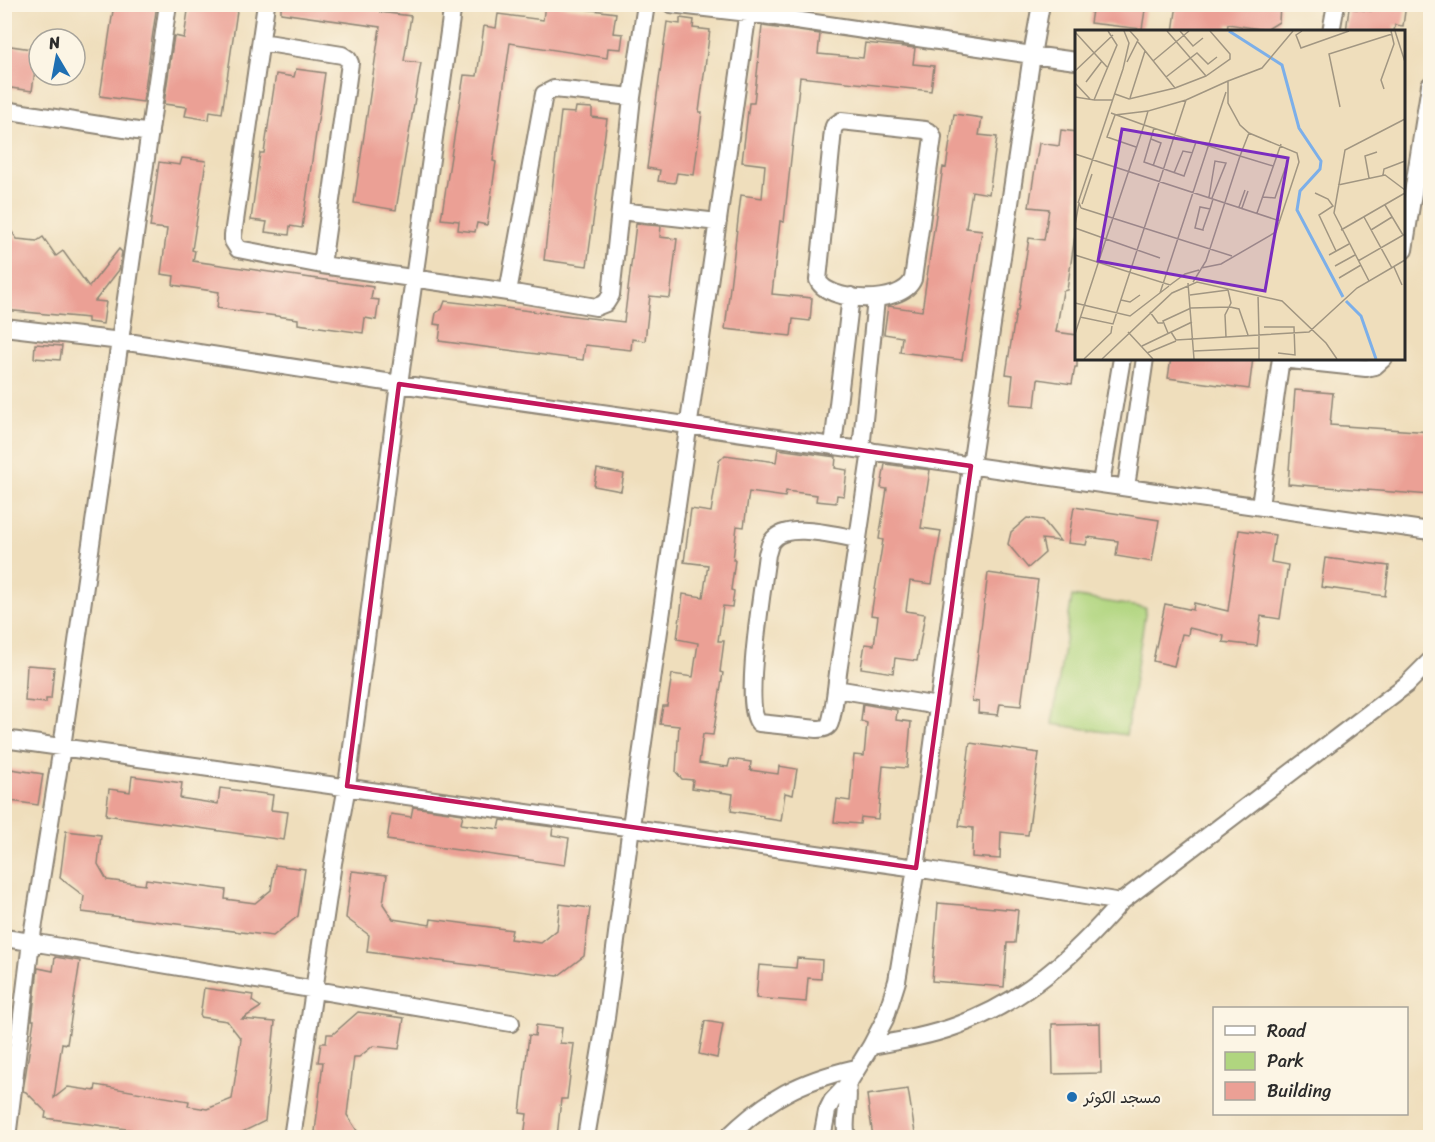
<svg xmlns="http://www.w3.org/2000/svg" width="1435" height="1142" viewBox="0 0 1435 1142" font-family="Sriracha,'Playpen Sans Arabic',sans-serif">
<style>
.green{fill:#b0d57f;stroke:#6e8055;stroke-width:1.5}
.building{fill:#eba095}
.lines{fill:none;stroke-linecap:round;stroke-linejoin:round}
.street-casing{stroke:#8d8474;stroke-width:20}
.street{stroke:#fff;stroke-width:16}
.marked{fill:none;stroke:#c2185b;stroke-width:4.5;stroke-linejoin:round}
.poi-dot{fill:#1f6fb2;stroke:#fcf5e5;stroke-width:2}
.labels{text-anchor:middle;stroke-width:4.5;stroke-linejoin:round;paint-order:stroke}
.poi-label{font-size:16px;fill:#2b2b2b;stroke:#fcf5e5;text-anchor:start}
.inset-river{fill:none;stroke:#7cafe9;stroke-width:3}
.inset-road{fill:none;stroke:#a19682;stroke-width:1.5}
.view{fill:#7b2cbf;fill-opacity:0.15;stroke:#7b2cbf;stroke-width:3}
.inset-edge{fill:none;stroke:#2b2b2b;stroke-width:3}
</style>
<rect width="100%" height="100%" fill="#fcf5e5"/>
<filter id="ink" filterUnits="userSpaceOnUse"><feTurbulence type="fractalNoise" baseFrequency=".0167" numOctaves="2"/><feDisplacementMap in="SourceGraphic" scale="12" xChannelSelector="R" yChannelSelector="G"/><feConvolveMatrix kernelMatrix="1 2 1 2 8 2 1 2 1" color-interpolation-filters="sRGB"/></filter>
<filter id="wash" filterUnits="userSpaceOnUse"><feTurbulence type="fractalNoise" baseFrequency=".008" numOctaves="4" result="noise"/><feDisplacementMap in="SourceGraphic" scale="24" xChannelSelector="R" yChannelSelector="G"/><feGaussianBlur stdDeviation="1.35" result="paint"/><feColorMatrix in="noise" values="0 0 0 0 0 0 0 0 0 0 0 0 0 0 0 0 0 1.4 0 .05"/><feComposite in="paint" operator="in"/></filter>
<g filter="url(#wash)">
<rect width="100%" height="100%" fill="#efdebc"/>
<!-- green -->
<path class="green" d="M1072,596L1146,608L1126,735L1052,724Z"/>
<g id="blocks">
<!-- building -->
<path class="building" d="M114,4H157L143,102L100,96Z
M189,4H238L222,113L210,111L209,120L185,116L187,107L164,104L174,36L184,38Z
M281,4H380V12L411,16L404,61L421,63L396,210L354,203L380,27L281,13Z
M545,4L616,13L613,33L623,34L621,49L608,48L607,58L510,43L493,161L496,162L487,225L477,223L475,232L458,230L459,221L441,219L464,75L477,76L484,26L496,28L498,14L543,20Z
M1093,4H1146L1142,29L1090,23Z
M1177,4H1280L1279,22L1266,30L1228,24L1227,32H1173Z
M1372,4H1406L1403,26L1395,25L1394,32H1346L1349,8L1371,11Z
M680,18L694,20L693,28L710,30L699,112H702L694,175L677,173L675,183L658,181L660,170L647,168L667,22L680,24Z
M762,26L820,34L818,54L863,58L865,43L915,48L913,64L934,66L931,91L800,77L784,222L780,221L772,294L812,298L810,321L793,319L791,336L725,329L741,195L762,198L765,165L742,162L749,103H754Z
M4,45L38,50L32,91L4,87Z
M296,69L325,73L302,228L290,226L289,235L265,232L267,222L251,220L260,153H264L276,74L294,77Z
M576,107L592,108V117L607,119L587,266L544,260L561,112L575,113Z
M954,114L982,118L979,135L997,137L989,194L972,191L966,228L982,230L962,360L900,352L902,337L884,334L888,306L922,311L943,167L946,168Z
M1061,130L1077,132V222L1067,290L1063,291L1056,332L1077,335V367H1075L1072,384L1038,379L1035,406L1010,404L1013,375L1006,374L1016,311H1018L1029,238L1044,240L1049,209L1029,207L1039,143L1059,146Z
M182,158L206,161L192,250L195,251L193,261L373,287L371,299L379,300L376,320L365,318L363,333L298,324V319L217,308L219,292L173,285L174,276L161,274L167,229L150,227L159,162L180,165Z
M4,221L17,239L37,241L43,237L56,256L63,251L89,287L119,249L122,252L119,270L95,301L106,302L103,324L88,322V318L4,310Z
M636,224L661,226L660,237L677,239L670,298L650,296L645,341L632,339L631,350L585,345L583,360L439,341L441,325L434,324L436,313L442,309L445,301L624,322Z
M35,344L62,346L60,360L34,358Z
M1171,358H1253L1249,389L1168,378Z
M1295,390L1333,393L1330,425L1431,432V495L1288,484Z
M778,449L836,457L835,468L847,470L844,496L837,495L836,503L816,501L817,495L786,491L785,497L749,492L744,527L737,526L733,560H735L731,590L734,591L732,607L723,606L718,641H724L720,672L723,673L713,735L703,734L699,763L728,767L730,759L751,762L750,770L778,774L779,766L797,769L793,795L785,793L781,821L763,818V816L731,811L733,794L692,788L693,780L682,779L676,772L679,726L660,724L663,706H667L672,674L693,677L698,643L677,639L683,594L703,597L708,565L684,562L691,509L711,512L719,461L725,455L776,462Z
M885,464L930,470L921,528L941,531L932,584L910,581L906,611L925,614L917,661L895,658L893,673L861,668L865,644L874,645L878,616L871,615L883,540L879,539L887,489L881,488Z
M597,469L624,474L621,491L594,486Z
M1074,507L1159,520L1152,562L1116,556L1118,541L1088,537L1086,545L1068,543Z
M1027,518L1043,520L1060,541L1042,539L1045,553L1028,568L1008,544L1011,532Z
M1239,530L1275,535L1271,562L1288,565L1280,619L1261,616L1257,646L1223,642L1224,636L1189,628L1188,635L1182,634L1174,666L1153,661L1165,604L1193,610L1194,603L1228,611Z
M1325,558L1389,566L1385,596L1321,587Z
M988,573L1038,580L1021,706L1000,704L998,715L978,713L979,702L972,701Z
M27,665L54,667L51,699H46V703L25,701Z
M863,704L897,710L896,720L911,722L907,768L883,766L878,819L861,817L860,824L834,822L837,799L850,801L854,755L864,756L867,723L861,721Z
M970,743L1039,753L1028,835L1001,832L1000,859L972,857L973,828L959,826Z
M4,768L43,774L38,805L4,800Z
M132,776L182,783L180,798L218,804L220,788L273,795L271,810L288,812L284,840L106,815L109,789L130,792Z
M413,807L463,814L461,824L499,829L501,820L553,827L552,835L569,838L565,865L387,840L391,814L411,817Z
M66,831L101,835L98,864L107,880L145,885L146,879L226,890L225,899L255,903L271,890L275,865L305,869L298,916L273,936L82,912L84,896L60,878Z
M352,871L387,875L383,904L393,919L430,925L431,919L512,930L510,939L541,943L557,930L560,904L590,908L584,956L558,976L367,952L369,935L346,918Z
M938,903L1018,910L1015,943H1007L1004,987L932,981Z
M55,957L80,961L67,1044L62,1043L54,1098L68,1087L95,1091L96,1085L189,1101L188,1106L207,1109L232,1099L241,1039L227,1021L200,1017L204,988L253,995L252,1001L261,1007L242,1019L275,1022L265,1121L232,1137H186L45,1118L46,1112L26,1092L23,1091L34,1020H32L38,968L53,971Z
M797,958L822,960L821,979L808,978L806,1002L756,998L759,965L796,968Z
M358,1012L404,1018L399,1049L373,1046L359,1057H354L347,1115L361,1137H319V1133L315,1132L323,1062H318L321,1043H326L327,1034H333Z
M705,1021L723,1024L717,1058L699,1054Z
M1100,1023L1101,1073L1053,1074L1052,1024Z
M536,1025L562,1028L560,1043L574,1044L567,1099H561L557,1137H524L527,1114L520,1113L529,1035L535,1036Z
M908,1089L915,1133L873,1137L867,1095Z"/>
</g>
</g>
<g filter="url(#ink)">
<use href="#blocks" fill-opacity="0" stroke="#8d8474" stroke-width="1.5"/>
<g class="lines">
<defs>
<path id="street" d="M266,4L233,235V241L238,249L322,265L508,292L596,307L606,303L611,295L632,97L646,4
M671,4L748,13L1032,55L971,466L916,868L897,981L885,1019L871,1046L847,1085L832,1101L827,1111L822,1138
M1041,4L1032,55L1076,61
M1331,32L1336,4
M261,42L342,55L348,59L350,63L322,265
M4,110L150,133
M841,121L925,130L931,133L933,137L913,279C902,307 826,302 818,280L833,130L834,126Z
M620,211L718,222
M1404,250L1430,85
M508,292L544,94L554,89L632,97
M4,327L121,341L399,384L1430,531
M1281,359L1366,368L1375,366L1384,358
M833,446L851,296
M861,450L876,299
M1101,483L1122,358
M1126,487L1145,358
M1260,506L1281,358
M858,539C837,536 786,521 772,541C769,544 769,550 767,554C764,582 742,706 759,723L817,729C821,729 826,729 829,725C834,717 837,677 839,666C850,594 860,523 871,451
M836,689L938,706
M4,739L916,868L1121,902
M4,938L31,942L62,747L168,4
M871,1046C899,1041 929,1036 956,1026C1024,1002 1074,956 1121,902L1406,685L1430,661
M847,1085C851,1103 842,1120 847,1138
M7,1138L31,942L511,1023
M292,1138L333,863L347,786L399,384L453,4
M586,1138L606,1018L631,826L749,4
M727,1138C768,1098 800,1081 856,1068"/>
</defs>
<!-- street casing -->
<use href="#street" class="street-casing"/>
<!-- street -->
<use href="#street" class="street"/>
</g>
</g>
<!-- marked area -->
<path class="marked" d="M399,384L971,466L916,868L347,786Z"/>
<!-- markers -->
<circle class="poi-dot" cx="1072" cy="1097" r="6"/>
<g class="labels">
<!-- poi labels -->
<g class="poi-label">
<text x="1084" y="1103">مسجد الكوثر</text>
</g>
</g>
<!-- overview -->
<g transform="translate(1075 30)">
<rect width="330" height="330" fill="#efdebc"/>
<path class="inset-river" d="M154,1L207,35L224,98L246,131L245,139L225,161L222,180L268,267M271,271L286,286L301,329"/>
<path class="inset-road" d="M92,1L131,46L155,29V24L135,1M105,1L118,16L128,8M227,1L221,5L226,18L274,1M320,1L330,32M0,2L32,37M78,31L114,1M52,32L63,10L55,1M0,41L38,5M91,47L122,23L133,34L142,27M153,51L187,38L218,1M11,52L27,31M0,53L15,69M100,58L131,46M309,59L306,50L319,14L316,1M40,64L54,69L100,58L63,12M0,67L19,70L42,15L33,1M55,68L70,21M19,70H37M265,77L254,24L317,4M36,83L69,95L73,81L111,70L153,51V73L165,95L174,103L222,123L224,132L201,202L146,234L126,238M79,98L69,132L109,146L121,112M174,103L165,126L198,136M76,109L86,113L78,136M61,117L32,107L40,85L73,81M0,124L205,191M99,143L108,121L118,123M308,145L309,139L330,131M294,148L290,126L302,122M263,155L310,145L330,160M240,163L253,169L258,176L244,185L261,221M134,167L140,131L151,133L137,168M188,167L200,168L211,136M3,173L48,39L54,13L49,1M7,174L17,144M310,175L328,205M164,177L170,160M6,178L157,226M167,178L173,161M135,179L125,177L120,198L128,200V199L129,196L135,179L138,169M182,183L206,114M289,187L317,238M0,195L4,173L6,178M0,198L31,209L69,95L165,126L131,231L118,252M266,200L330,163M296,200L317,187M0,225L95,255L110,244L124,240M254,225L274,214M283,231L330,204M260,236L280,225M319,237L327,255M264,248L286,235M294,251L259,183L270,120L330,89M113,253L119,329M85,263L151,62M115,265L153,260M46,270L55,272L65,265M0,273L55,286L94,256M75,282L83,293H88M5,287L38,294L111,70M189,297H219L220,325L203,323M53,302L78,329M96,302L101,310L184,305L183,265M93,303L88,291L116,278L155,277L164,279L173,305M0,304L31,209L85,228M151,307L150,285L156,273L153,260M67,316L117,292M119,321L184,318M72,323L101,311M9,329L36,303L37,296M27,329L97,263L122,252L207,271L251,313L262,329M184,329V305L234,302L282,258L330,230"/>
<path class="view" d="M47,99L213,128L190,261L23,231Z"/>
<rect width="330" height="330" class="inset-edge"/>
</g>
<!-- margin -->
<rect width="1435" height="1142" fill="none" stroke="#fcf5e5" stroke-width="24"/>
<!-- legend -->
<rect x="1213" y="1007" width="195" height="108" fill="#fcf5e5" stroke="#a8a49b" stroke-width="1.5"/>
<rect x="1225" y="1026" width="30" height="9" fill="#ffffff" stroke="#a8a49b" stroke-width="1.5"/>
<text x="1267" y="1037" font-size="18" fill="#2b2b2b">Road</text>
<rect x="1225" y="1052" width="30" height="18" fill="#b0d57f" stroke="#a8a49b" stroke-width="1.5"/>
<text x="1267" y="1067" font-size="18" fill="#2b2b2b">Park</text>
<rect x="1225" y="1082" width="30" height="18" fill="#eba095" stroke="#a8a49b" stroke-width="1.5"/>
<text x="1267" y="1097" font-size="18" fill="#2b2b2b">Building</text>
<!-- north arrow -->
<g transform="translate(57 57) rotate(350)"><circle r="28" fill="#fcf5e5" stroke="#a8a49b" stroke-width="1.5"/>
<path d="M0-4.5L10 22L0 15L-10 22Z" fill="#1f6fb2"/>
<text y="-9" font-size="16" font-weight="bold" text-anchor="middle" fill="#2b2b2b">N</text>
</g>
</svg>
